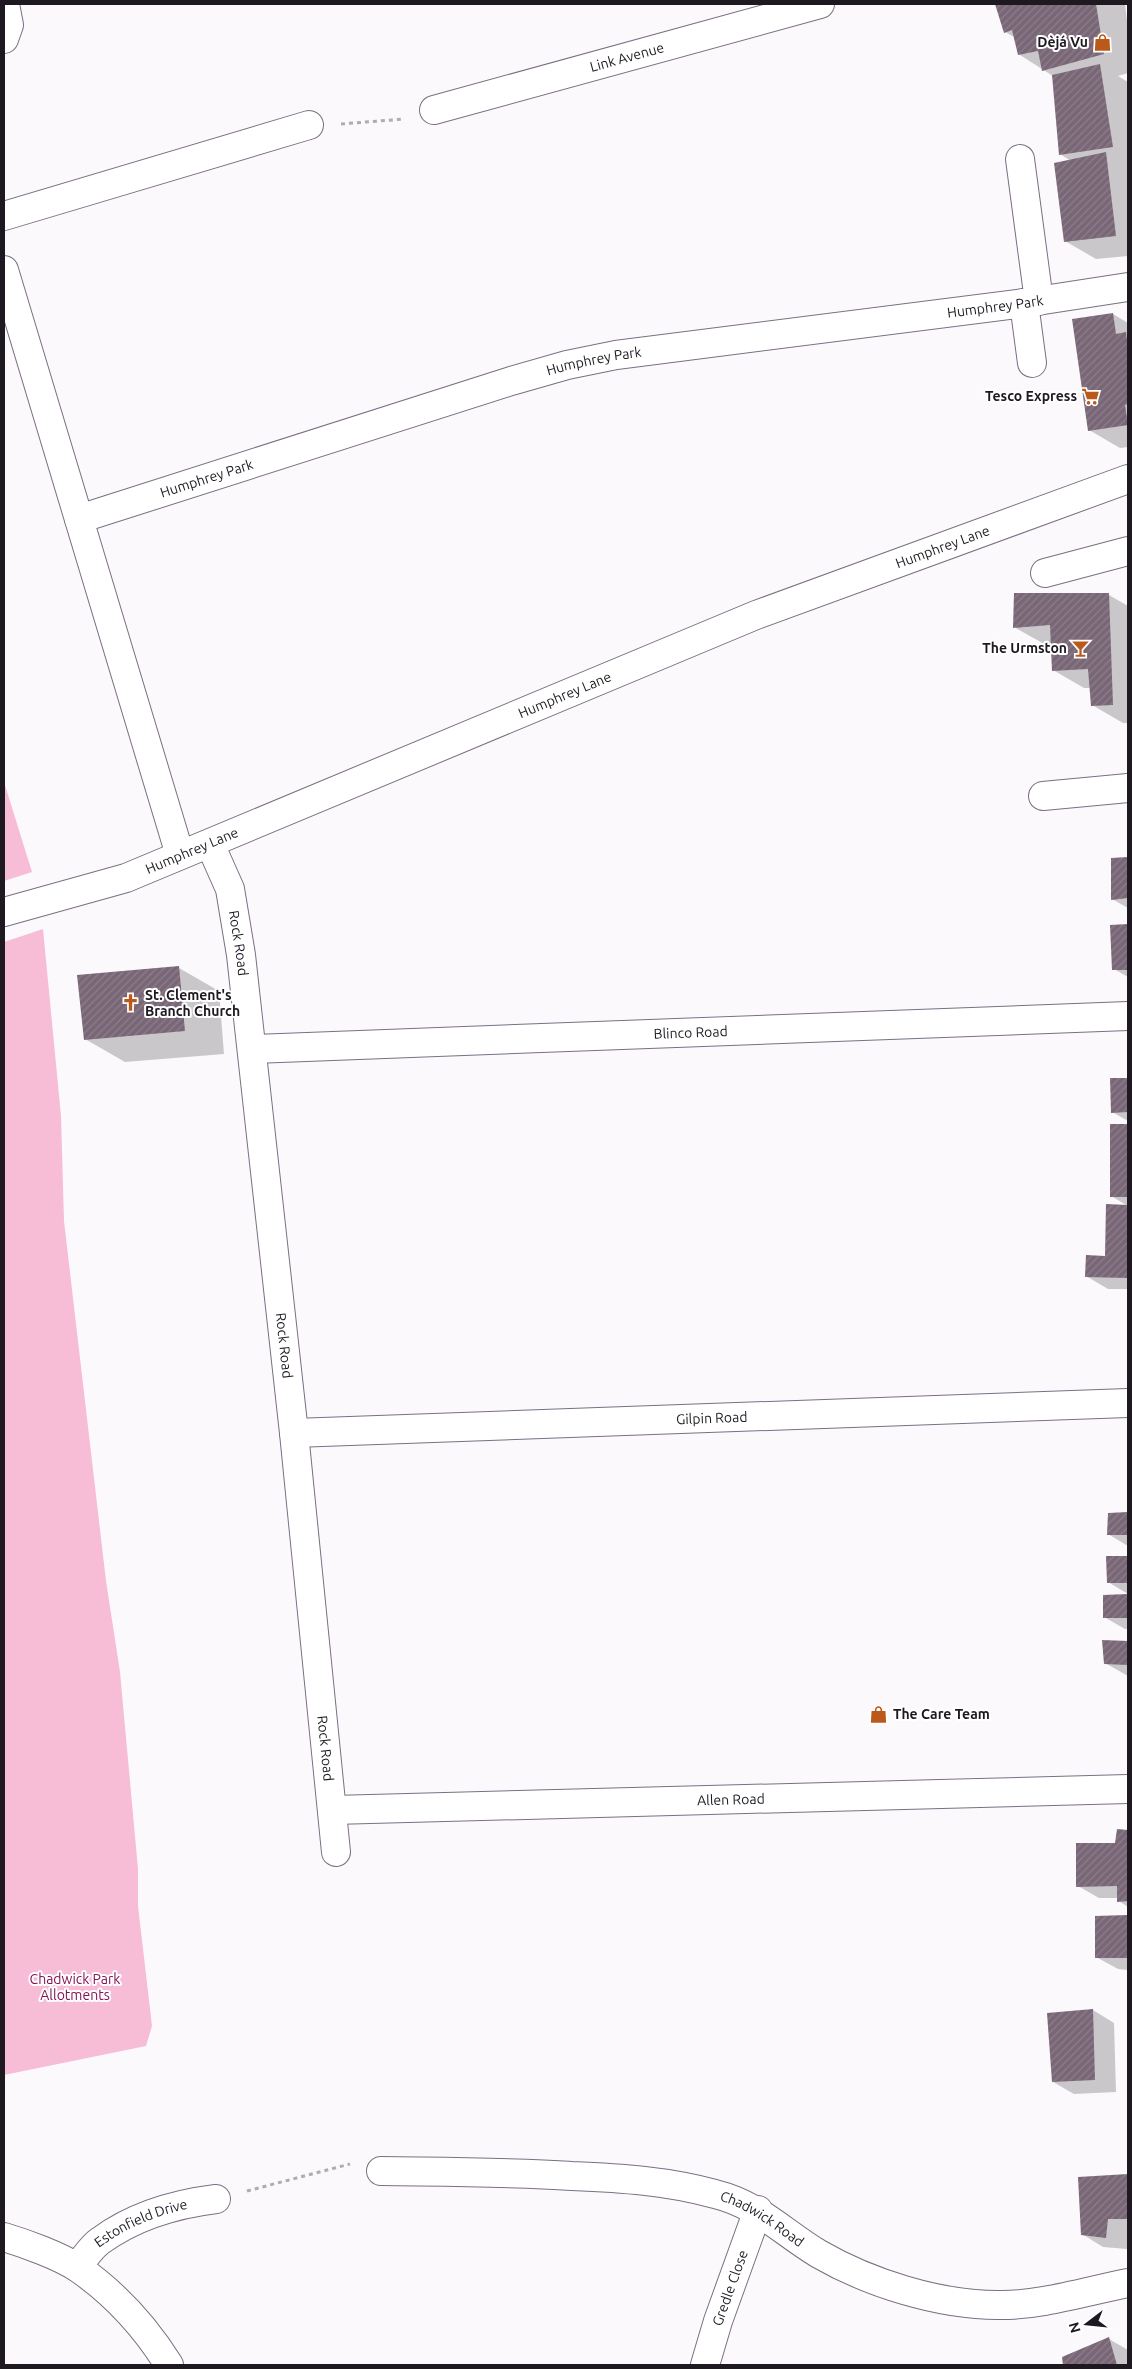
<svg xmlns="http://www.w3.org/2000/svg" width="1132" height="2369" viewBox="0 0 1132 2369" font-family="Ubuntu,sans-serif">
<style>
.green{fill:#f7bcd6}
.shadow{fill:#0003}
.building{fill:url(#building-hatch)}
.lines{fill:none;stroke-linecap:round;stroke-linejoin:round}
.minor-casing{stroke:#7b6f82;stroke-width:30}
.path{stroke:#afacb1;stroke-width:3;stroke-dasharray:4 4;stroke-linecap:butt}
.minor{stroke:#fff;stroke-width:28}
.labels{text-anchor:middle;stroke-width:4;stroke-linejoin:round;paint-order:stroke}
.poi-label{font-size:14px;font-weight:bold;fill:#1e1921;stroke:#fff;text-anchor:end}
.street-label{font-size:14px;fill:#1e1921;stroke:#fff}
.park-label{font-size:14px;fill:#831355;stroke:#fff}
</style>
<defs>
<pattern id="building-hatch" width="6" height="6" patternUnits="userSpaceOnUse" patternTransform="scale(1.25)"><rect width="6" height="6" fill="#796676"/><path d="M-1 1l2-2M0 6l6-6M5 7l2-2" fill="none" stroke="#8d7f8b"/></pattern>
</defs>
<rect width="100%" height="100%" fill="#fcf9fd"/>
<!-- green -->
<path class="green" d="M4,782L32,872L4,881Z
M43,929L61,1116L64,1221L106,1581L120,1672L138,1869V1906L152,2026L146,2046L4,2075V942Z"/>
<!-- shadow -->
<path class="shadow" d="M996,4H1125L1128,29V73L1118,76L1128,82V256L1096,259L1065,241L1071,161L1060,154L1053,76L1020,55L1016,38L1005,32Z
M1113,314L1128,323V447L1120,448L1089,430Z
M1109,595L1128,606V723H1123L1092,705L1091,688H1084L1053,670L1052,645H1046L1014,627Z
M1128,858V908L1112,899V859Z
M1128,925V977L1114,969L1112,926Z
M179,968L219,991L224,1054L125,1062L85,1039Z
M1111,1079H1128V1121L1112,1112Z
M1111,1125H1128V1289H1108L1086,1276L1106,1257L1128,1206L1111,1196Z
M1128,1513V1546L1108,1534L1109,1514Z
M1128,1557V1594L1108,1582V1558Z
M1128,1595V1629H1125L1104,1617V1596Z
M1104,1641L1128,1642V1676L1105,1663Z
M1118,1831H1128V1907L1119,1901L1118,1898H1099L1078,1886L1116,1844Z
M1128,1916V1970L1118,1969L1096,1957L1097,1917Z
M1093,2010L1114,2023L1116,2092L1074,2094L1053,2082L1048,2015Z
M1128,2175L1127,2249L1103,2247L1082,2234L1080,2179Z
M1109,2339L1128,2350V2365H1065L1063,2358Z"/>
<!-- building -->
<path class="building" d="M995,4H1096L1104,54L1042,71L1038,51L1018,55L1012,30L1004,33Z
M1100,64L1113,147L1059,155L1052,75Z
M1106,152L1116,236L1064,242L1054,163Z
M1113,313L1116,334L1126,332L1128,349V404L1125,405L1128,425L1088,431L1072,319Z
M1014,593H1109L1113,705L1091,706L1088,669L1052,671L1050,625L1013,628Z
M1128,857V898L1111,900V858Z
M1128,924V970H1112L1110,925Z
M179,966L185,1031L84,1040L77,975Z
M1110,1078H1128V1112L1111,1113Z
M1110,1124H1128V1197H1110Z
M1106,1204L1128,1205V1278L1085,1277L1086,1255L1105,1256Z
M1128,1512V1535H1107L1108,1513Z
M1106,1556H1128V1583H1107Z
M1128,1594V1618H1103V1595Z
M1102,1640L1128,1641V1665L1104,1664Z
M1117,1829L1128,1830V1901L1117,1902V1886L1076,1887V1843H1115Z
M1128,1915V1958H1095V1916Z
M1093,2009L1095,2080L1052,2082L1047,2013Z
M1128,2174V2219H1108L1106,2238L1081,2235L1078,2177Z
M1109,2337L1117,2365H1063L1062,2357Z"/>
<g class="lines">
<defs>
<g id="minor">
<path d="M4,39L9,25L5,4"/>
<path id="s1" d="M434,110L820,4"/>
<path d="M1020,159L1039,301"/>
<path d="M4,216L309,125"/>
<path d="M4,270L180,855"/>
<path d="M1024,303L1032,363"/>
<path id="s2" d="M79,519L511,381L567,365L616,355L1024,303L1128,287"/>
<path d="M1045,573L1128,551"/>
<path d="M1043,796L1128,788"/>
<path id="s3" d="M210,844L230,889L241,955L294,1433L336,1852"/>
<path id="s4" d="M4,912L126,878L756,615L1128,479"/>
<path id="s5" d="M252,1049L1128,1016"/>
<path id="s6" d="M294,1433L1128,1403"/>
<path id="s7" d="M333,1810L1128,1789"/>
<path id="s8" d="M381,2171C445,2172 509,2172 572,2176C621,2178 668,2181 715,2194C759,2205 782,2232 819,2254C869,2283 939,2305 998,2305C1039,2306 1087,2291 1128,2283"/>
<path d="M4,2237C24,2243 60,2256 78,2268C114,2293 146,2328 169,2365"/>
<path id="s9" d="M77,2267C84,2259 91,2247 100,2241C134,2216 175,2204 216,2199"/>
<path id="s10" d="M705,2365L718,2321L758,2210"/>
</g>
</defs>
<!-- minor casing -->
<use href="#minor" class="minor-casing"/>
<!-- path -->
<path class="path" d="M341,124L404,119
M247,2191L350,2164"/>
<!-- minor -->
<use href="#minor" class="minor"/>
</g>
<!-- icons -->
<defs>
<symbol id="shop-bare" viewBox="-9 -9 18 18"><path d="M-5-2.5h2.3a2.7 3.5 0 0 1 5.4 0H5L5.5 6h-11ZM-1.5-2.5h3a1.5 2.3 0 0 0-3 0Z" fill="#ba591a" stroke="#fff" stroke-width="2.5" paint-order="stroke"/></symbol>
<symbol id="supermarket-bare" viewBox="-9 -9 18 18"><path d="M-6-5.5h2.5l.6 2H6L4.5 2H-2.5L-4.4-4H-6ZM-1.5 3.2a1.3 1.3 0 1 0 .1 0ZM3 3.2a1.3 1.3 0 1 0 .1 0Z" fill="#ba591a" stroke="#fff" stroke-width="2.5" paint-order="stroke"/></symbol>
<symbol id="bar-bare" viewBox="-9 -9 18 18"><path d="M-6-5H6L.8 .8V4.5H3.5V6h-7V4.5H-.8V.8Z" fill="#ba591a" stroke="#fff" stroke-width="2.5" paint-order="stroke"/></symbol>
<symbol id="church-bare" viewBox="-9 -9 18 18"><path d="M-1.2-6h2.4v3.5h3.3v2.4h-3.3V6h-2.4V-.1h-3.3v-2.4h3.3Z" fill="#ba591a" stroke="#fff" stroke-width="2.5" paint-order="stroke"/></symbol>
</defs>
<g fill-rule="evenodd">
<use href="#shop-bare" x="1090" y="30" width="25" height="25"/>
<use href="#supermarket-bare" x="1078" y="384" width="25" height="25"/>
<use href="#bar-bare" x="1068" y="636" width="25" height="25"/>
<use href="#church-bare" x="118" y="990" width="25" height="25"/>
<use href="#shop-bare" x="866" y="1702" width="25" height="25"/>
</g>
<g class="labels">
<!-- poi labels -->
<g class="poi-label">
<text x="1088" y="47">Dèjá Vu</text>
<text x="1077" y="401">Tesco Express</text>
<text x="1067" y="653">The Urmston</text>
<text x="145" y="1000" text-anchor="start">St. Clement's<tspan x="145" dy="16">Branch Church</tspan></text>
<text x="893" y="1719" text-anchor="start">The Care Team</text>
</g>
<!-- street labels -->
<g class="street-label">
<text dy="5" stroke="none"><textPath href="#s1" startOffset="200">Link Avenue</textPath></text>
<text dy="5" stroke="none"><textPath href="#s2" startOffset="944">Humphrey Park</textPath></text>
<text dy="5" stroke="none"><textPath href="#s2" startOffset="539">Humphrey Park</textPath></text>
<text dy="5" stroke="none"><textPath href="#s2" startOffset="134">Humphrey Park</textPath></text>
<text dy="5" stroke="none"><textPath href="#s4" startOffset="1008">Humphrey Lane</textPath></text>
<text dy="5" stroke="none"><textPath href="#s4" startOffset="602">Humphrey Lane</textPath></text>
<text dy="5" stroke="none"><textPath href="#s4" startOffset="198">Humphrey Lane</textPath></text>
<text dy="5" stroke="none"><textPath href="#s3" startOffset="104">Rock Road</textPath></text>
<text dy="5" stroke="none"><textPath href="#s5" startOffset="439">Blinco Road</textPath></text>
<text dy="5" stroke="none"><textPath href="#s3" startOffset="509">Rock Road</textPath></text>
<text dy="5" stroke="none"><textPath href="#s6" startOffset="418">Gilpin Road</textPath></text>
<text dy="5" stroke="none"><textPath href="#s3" startOffset="914">Rock Road</textPath></text>
<text dy="5" stroke="none"><textPath href="#s7" startOffset="398">Allen Road</textPath></text>
<text dy="5" stroke="none"><textPath href="#s8" startOffset="389">Chadwick Road</textPath></text>
<text dy="5" stroke="none"><textPath href="#s9" startOffset="80">Estonfield Drive</textPath></text>
<text dy="5" stroke="none"><textPath href="#s10" startOffset="81">Gredle Close</textPath></text>
</g>
<!-- park labels -->
<g class="park-label">
<text x="75" y="1984">Chadwick Park<tspan x="75" dy="16">Allotments</tspan></text>
</g>
</g>
<!-- border -->
<rect width="1132" height="2369" fill="none" stroke="#1e1921" stroke-width="10"/>
<!-- north arrow -->
<g transform="translate(1087 2324) rotate(254)" stroke="#ffffff" stroke-width="4" paint-order="stroke">
<path d="M0-4L9 19L0 12L-9 19Z" fill="#1e1921"/>
<text y="-8" font-size="14" font-weight="bold" text-anchor="middle" fill="#1e1921">N</text>
</g>
</svg>
